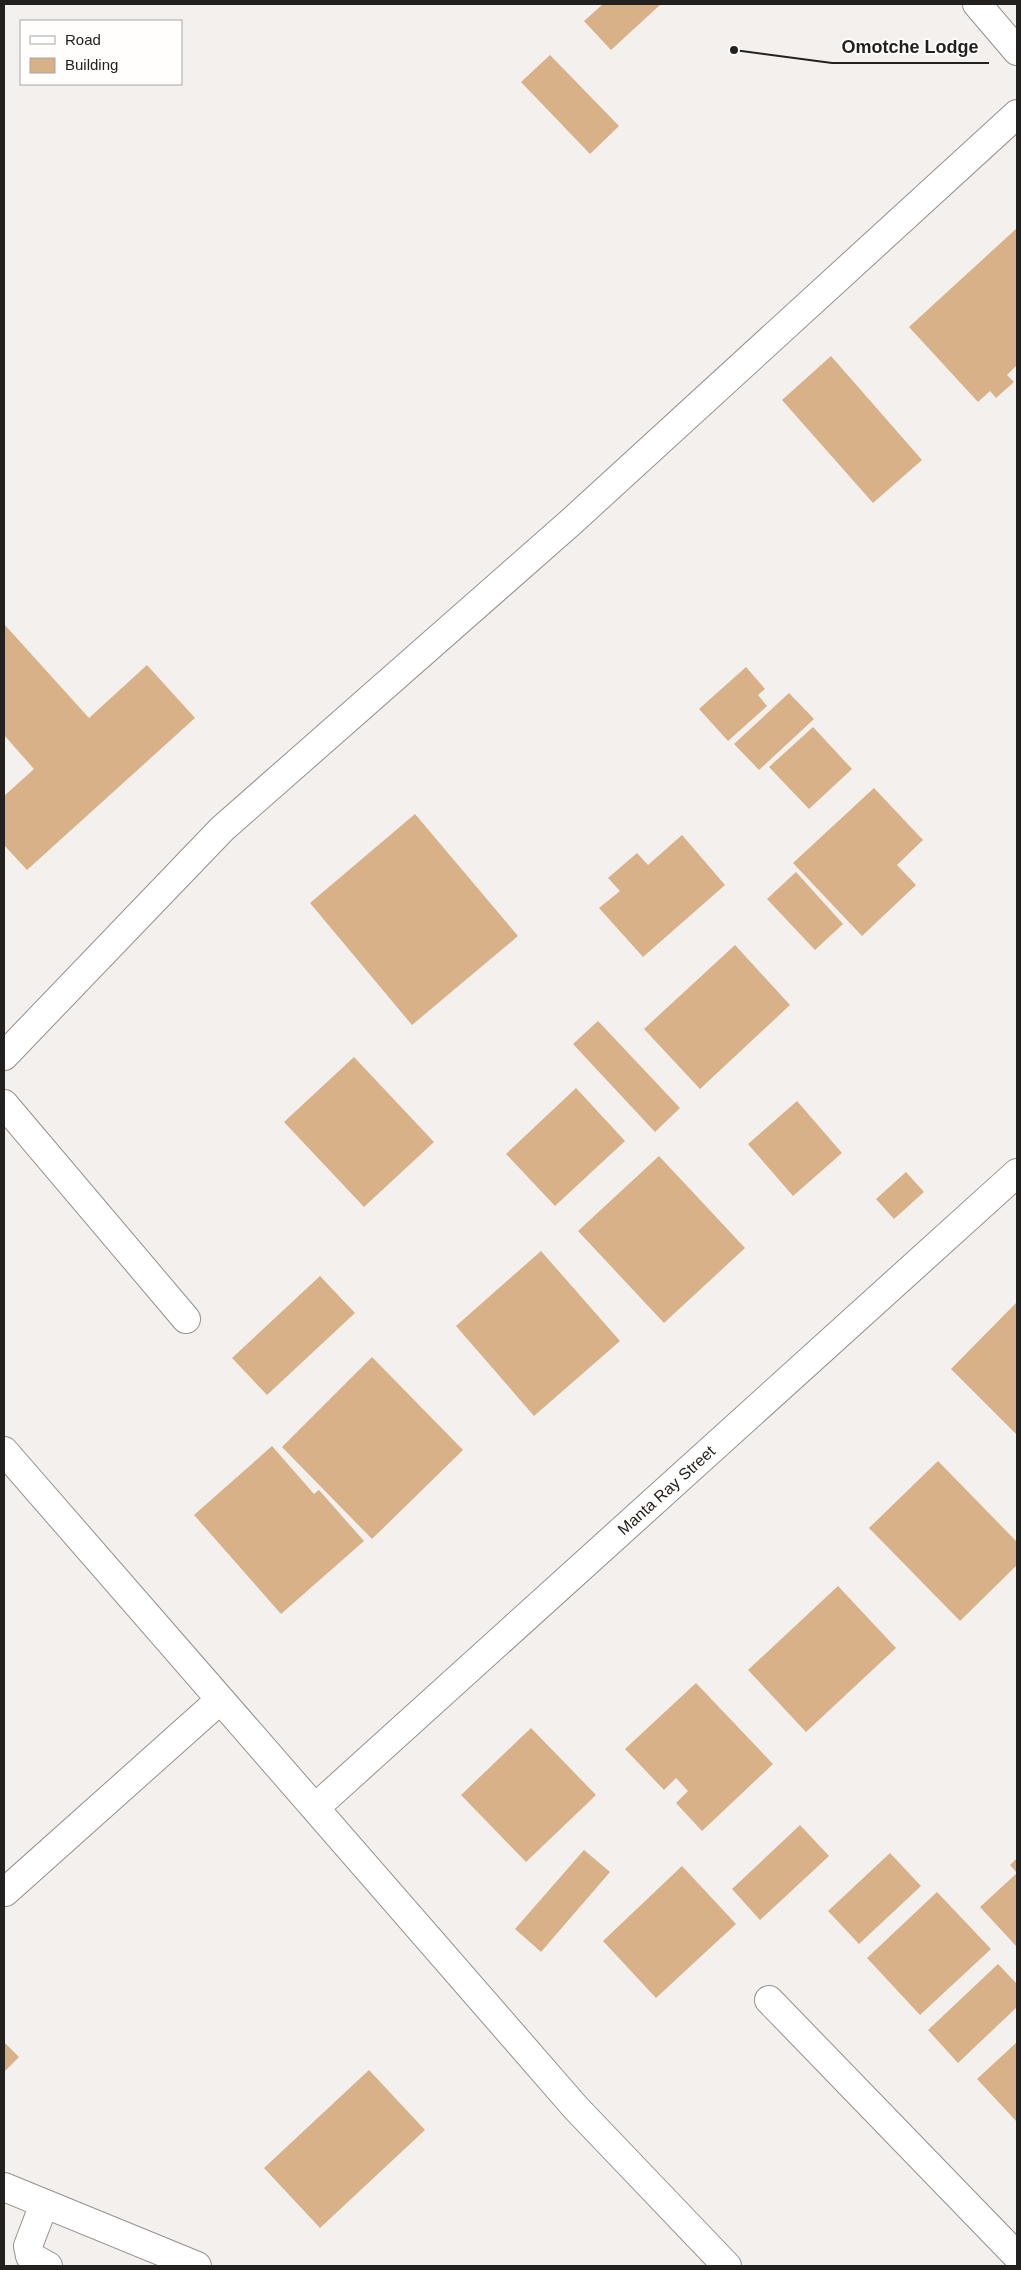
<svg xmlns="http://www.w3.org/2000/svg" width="1021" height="2270" font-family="Helvetica,sans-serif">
  <rect width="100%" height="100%" fill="#f4f0ed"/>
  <path fill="#d8b188" d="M603 4H661L611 50 584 21Z
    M550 55 619 126 590 154 521 82Z
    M1017 228V365L1007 375 1014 382 996 398 990 391 978 402 909 327Z
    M831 356 922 460 873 503 782 400Z
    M4 624 89 718 147 665 195 718 27 870 4 845V796L34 769 4 735Z
    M746 667 765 689 758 695 767 706 728 741 699 709Z
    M789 693 814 719 759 770 734 744Z
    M813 727 852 769 809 809 769 767Z
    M874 788 923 840 897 865 916 885 862 936 793 863Z
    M415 814 518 936 412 1025 310 903Z
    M682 835 725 885 643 957 599 908 620 891 608 878 637 853 648 865Z
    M796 872 843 924 815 950 767 899Z
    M735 945 790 1005 700 1089 644 1029Z
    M598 1021 680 1108 655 1132 573 1044Z
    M354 1057 434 1142 364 1207 284 1122Z
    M576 1088 625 1141 555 1206 506 1154Z
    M797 1101 842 1153 793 1196 748 1144Z
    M659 1156 745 1248 664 1323 578 1231Z
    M906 1172 924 1192 894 1219 876 1199Z
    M541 1251 620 1341 534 1416 456 1326Z
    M320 1276 355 1313 267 1395 232 1358Z
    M1017 1302V1435L951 1369Z
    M372 1357 463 1450 372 1539 282 1447Z
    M272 1446 314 1494 319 1490 364 1541 281 1614 194 1515Z
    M938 1461 1017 1542V1565L960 1621 869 1528Z
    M838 1586 896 1648 806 1732 748 1670Z
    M696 1683 773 1764 702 1831 676 1803 688 1791 676 1778 664 1790 625 1749Z
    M531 1728 596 1795 526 1862 461 1795Z
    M800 1825 829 1856 760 1920 732 1889Z
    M584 1850 610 1872 541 1952 515 1929Z
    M890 1853 921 1886 859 1944 828 1911Z
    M1017 1858V1873L1010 1865Z
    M682 1866 736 1924 656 1998 603 1941Z
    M1017 1873V1947L980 1907Z
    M937 1892 991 1949 920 2015 867 1958Z
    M998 1964 1017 1984V2007L958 2063 928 2030Z
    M4 2042 19 2057 4 2072Z
    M1017 2042V2122L977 2079Z
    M369 2070 425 2130 320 2228 264 2168Z"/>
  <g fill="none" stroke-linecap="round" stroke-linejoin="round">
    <defs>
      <path id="minor" d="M977 4 1017 51
        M4 1056 222 829 571 522 1017 114
        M4 1104 186 1319
        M4 1451 576 2108 727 2266
        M315 1808 1017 1173
        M5 1892 220 1700
        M769 2000 1017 2256
        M4 2187 197 2266
        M44 2204 28 2246 30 2256 48 2266"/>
    </defs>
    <use href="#minor" stroke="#93908e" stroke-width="30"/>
    <use href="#minor" stroke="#fff" stroke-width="28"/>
  </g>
  <g text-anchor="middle" stroke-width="4" stroke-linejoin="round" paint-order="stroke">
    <g font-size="16" fill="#222120" stroke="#fffefd">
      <text transform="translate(666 1490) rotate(-42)" y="6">Manta Ray Street</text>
    </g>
  </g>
  <path fill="none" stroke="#222120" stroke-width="2" d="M734 50L832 63H989"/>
  <circle fill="#222120" stroke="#fffefd" stroke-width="2" cx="734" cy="50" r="5"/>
  <g font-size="18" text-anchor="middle" font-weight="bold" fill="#222120" stroke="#fffefd" stroke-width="4" stroke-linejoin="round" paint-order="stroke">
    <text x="910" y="53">Omotche Lodge</text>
  </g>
  <rect width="1021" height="2270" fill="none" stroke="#222120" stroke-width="10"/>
  <rect x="20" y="20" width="162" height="65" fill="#fffefd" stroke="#a7a6a5"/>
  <rect x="30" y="36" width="25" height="8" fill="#ffffff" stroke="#a7a6a5"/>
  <text x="65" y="45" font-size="15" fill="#222120">Road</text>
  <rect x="30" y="58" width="25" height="15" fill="#d8b188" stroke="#a7a6a5"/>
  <text x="65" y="70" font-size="15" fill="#222120">Building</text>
</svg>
